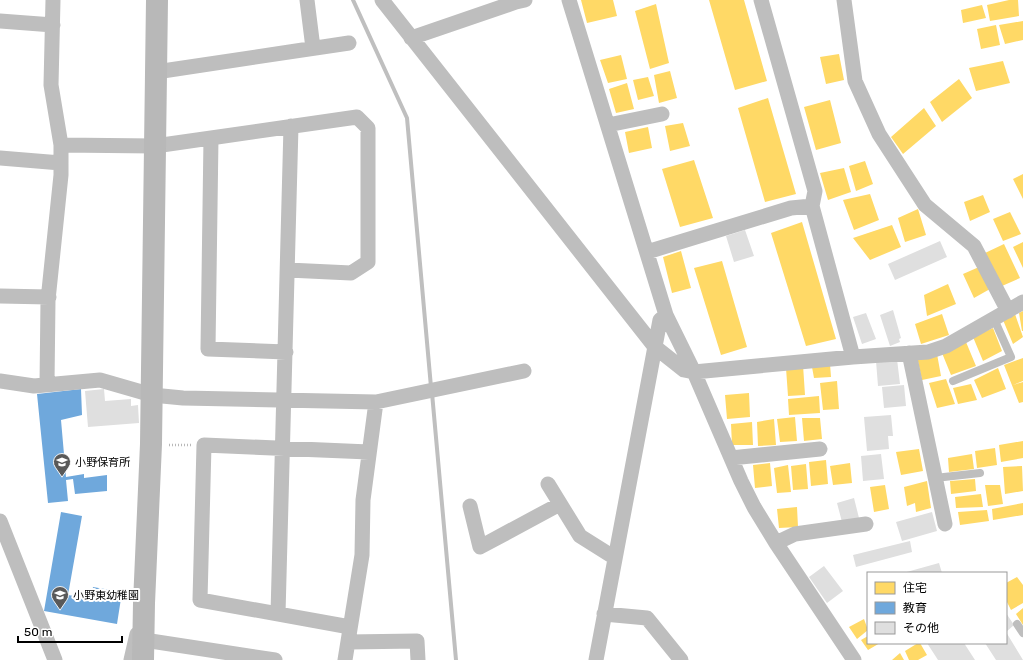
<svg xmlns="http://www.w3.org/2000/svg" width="1023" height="660" font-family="Rubik,'Noto Sans JP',sans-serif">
  <rect width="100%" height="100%" fill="#fff"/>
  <path fill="#ffd966" d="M581 0H613L617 16 587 23Z
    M709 0H744L767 81 735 90Z
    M1009 0H1018L1019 16 990 21 987 5Z
    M656 4 669 63 650 69 635 11Z
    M982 5 986 18 963 23 961 10Z
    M1023 21V40L1005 44 999 25Z
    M996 25 1000 45 981 49 977 29Z
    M839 54 844 80 826 84 820 57Z
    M621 55 627 79 608 83 600 60Z
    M1003 61 1010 83 976 91 969 68Z
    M670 71 677 98 659 103 654 75Z
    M648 77 654 96 638 100 633 80Z
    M959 79 972 98 942 122 930 102Z
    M627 83 634 109 616 113 609 89Z
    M768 98 796 194 765 202 738 108Z
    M830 100 841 143 816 150 804 107Z
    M924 108 936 126 903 154 891 137Z
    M683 123 690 146 670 151 665 126Z
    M648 127 652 148 629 153 625 132Z
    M694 160 713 218 680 227 662 169Z
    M865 161 873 184 856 191 849 166Z
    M844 168 851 192 828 200 820 173Z
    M1023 174V199L1013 179Z
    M870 194 879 220 854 230 843 200Z
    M983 195 990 212 970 221 964 202Z
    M918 209 926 235 905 242 898 218Z
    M1010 212 1021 234 1003 241 993 219Z
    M802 222 836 339 806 346 771 233Z
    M892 225 901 247 870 260 853 238Z
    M1023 242V268L1013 247Z
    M1004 244 1020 278 1002 286 985 253Z
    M681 251 691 288 672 293 663 257Z
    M722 261 747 347 721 355 694 268Z
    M979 267 990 289 974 298 963 274Z
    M948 284 956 304 927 316 924 295Z
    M1023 311V331H1022L1019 313Z
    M942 314 949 335 921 344 915 324Z
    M1015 314 1023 337 1013 344 1003 320Z
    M993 328 1002 351 983 361 973 337Z
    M966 342 976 366 951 375 942 353Z
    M937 354 941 376 922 380 917 357Z
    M1023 358V381L1013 385 1023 382V402L1019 403 1004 365Z
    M830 364 831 377 814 378 812 367Z
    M803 365 805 395 788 396 786 368Z
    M998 368 1006 389 982 398 974 380Z
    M946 379 955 404 937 408 929 383Z
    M837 381 839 409 823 410 820 383Z
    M971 384 977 400 958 404 953 388Z
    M749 393 750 417 727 419 725 395Z
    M819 396 820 413 789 415 788 399Z
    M795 417 797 441 780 442 777 419Z
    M802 418H820L822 439 804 441Z
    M774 419 776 445 758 446 757 422Z
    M752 422 753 445H732L731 424Z
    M1023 441V458L1001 462 999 445Z
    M995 448 997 465 977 468 975 451Z
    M919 449 923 471 901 475 896 452Z
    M972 454 974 469 949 472 948 458Z
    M826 460 828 484 811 486 809 462Z
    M770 463 772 486 755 488 753 465Z
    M850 463 852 483 833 485 830 466Z
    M806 464 808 489 793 490 791 466Z
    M788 465 791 492 777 493 774 468Z
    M1022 466 1023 491 1005 494 1003 467Z
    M975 479 976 491 951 494 950 481Z
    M927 481 931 508 916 512 915 503 907 506 904 487Z
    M885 485 889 509 874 512 870 487Z
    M985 485H1000L1003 504 988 506Z
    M981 494 983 507 956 508 955 497Z
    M1023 503V515L993 520 992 509Z
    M797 507 798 527 779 528 777 509Z
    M987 510 989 521 960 525 958 512Z
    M1017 577 1023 585V603L1011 610 1006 600V583Z
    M1023 608V625L1016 614Z
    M864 619 868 630 857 639 849 627Z
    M868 636V643H880L868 650 861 640Z
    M918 643H920L927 655 918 660H909L905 651Z
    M900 653 904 660H892Z"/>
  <path fill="#6fa8dc" d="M81 389 82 415 61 420 66 477 84 474V478L107 475V491L75 494 73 479 66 480 68 501 48 503 37 394Z
    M61 512 82 516 68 595 91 599 93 587 122 592 117 624 44 611Z"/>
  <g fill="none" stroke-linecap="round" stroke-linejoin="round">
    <path stroke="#bfbfbf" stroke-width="4" d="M353 0 407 118 431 387
      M432 393 456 660"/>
  </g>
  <path fill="#dfdfdf" d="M745 230 754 256 734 262 726 236Z
    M940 241 947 257 895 280 888 264Z
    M893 310 901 338 899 339 900 342 890 346 880 315Z
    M866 313 876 339 862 344 853 317Z
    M897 359 900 384 878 386 876 361Z
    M904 385 906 406 884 408 882 387Z
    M104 389 105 401 131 399V406L138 405 139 423 88 427 85 391Z
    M891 415 893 436H888L889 449 867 451 864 417Z
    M881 454 884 479 863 481 861 456Z
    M854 498 859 518 842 522 837 503Z
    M932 512 937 531 902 541 896 522Z
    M910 541 912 552 856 567 853 555Z
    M939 563 942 573H903Z
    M824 566 843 591 827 603 809 577Z
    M1006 613 1014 625 1006 632 1023 660H996L985 643H1006Z
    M927 643H964L975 660H938Z"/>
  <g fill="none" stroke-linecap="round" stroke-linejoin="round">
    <path stroke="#b9b9b9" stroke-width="2.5" stroke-dasharray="1 2" stroke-linecap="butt" d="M169 445H192"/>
    <path stroke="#bebebe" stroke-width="8" d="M953 381 1011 357 994 319
      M935 478 980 473
      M1017 624 1023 633"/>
    <path stroke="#bebebe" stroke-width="15" d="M307 0 313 48
      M382 0 655 347 684 370 694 372 853 357 928 352 946 346 1023 302
      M569 0 666 315 694 372 741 481 754 507 776 543 854 660
      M761 0 815 191 812 206 853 357
      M844 0 855 81 879 134 925 205 974 246 1008 311
      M0 21 53 25
      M411 38 516 2 525 0
      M156 72 349 43
      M608 125 662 114
      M211 138 208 349 286 352
      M61 145 155 146 357 117 368 128V262L351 273 288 270
      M0 158 61 163
      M647 252 791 208 812 206
      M0 296 49 297
      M909 353 945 524
      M0 381 34 386 100 380 152 395 183 398 376 402 524 371
      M47 384 48 300 61 175V145L51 85 53 0
      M731 458 820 449
      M548 484 580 536 615 558
      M470 506 480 547 560 504
      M0 521 55 660
      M776 543 795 534 866 524
      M278 614 291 126
      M604 614 647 618 681 660
      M350 627 200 600 204 445 369 452
      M144 640 275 660
      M348 642 417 641 418 660
      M131 660 137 634
      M345 660 362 555 363 500 376 402
      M596 660 660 320 666 315"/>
    <path stroke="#b8b8b8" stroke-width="22" d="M143 660 144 603 151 444 157 0"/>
  </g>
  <defs>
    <symbol id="school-pin" viewBox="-11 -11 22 30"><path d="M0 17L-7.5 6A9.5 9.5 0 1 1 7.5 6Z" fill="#595959" stroke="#fff"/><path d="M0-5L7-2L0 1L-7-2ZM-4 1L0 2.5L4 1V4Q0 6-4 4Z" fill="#fff"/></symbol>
  </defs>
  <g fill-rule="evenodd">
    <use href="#school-pin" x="52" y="452" width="20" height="27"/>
    <use href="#school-pin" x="50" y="585" width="20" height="27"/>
  </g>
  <g text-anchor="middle" stroke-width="4" stroke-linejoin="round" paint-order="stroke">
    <g font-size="11" fill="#000" stroke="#fff" text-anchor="start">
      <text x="75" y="466">小野保育所</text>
      <text x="73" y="599">小野東幼稚園</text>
    </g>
  </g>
  <rect x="867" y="572" width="140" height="72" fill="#ffffff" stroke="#999999"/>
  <rect x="875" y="582" width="20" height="12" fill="#ffd966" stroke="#999999"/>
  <text x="903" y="592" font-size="12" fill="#000000">住宅</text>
  <rect x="875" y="602" width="20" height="12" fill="#6fa8dc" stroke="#999999"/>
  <text x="903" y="612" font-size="12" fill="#000000">教育</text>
  <rect x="875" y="622" width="20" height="12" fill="#dfdfdf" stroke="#999999"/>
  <text x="903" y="632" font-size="12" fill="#000000">その他</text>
  <path d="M18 636v6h104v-6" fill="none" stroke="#000000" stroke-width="2"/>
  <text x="24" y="636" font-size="12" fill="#000000" stroke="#ffffff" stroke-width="3" paint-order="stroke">50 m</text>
</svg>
